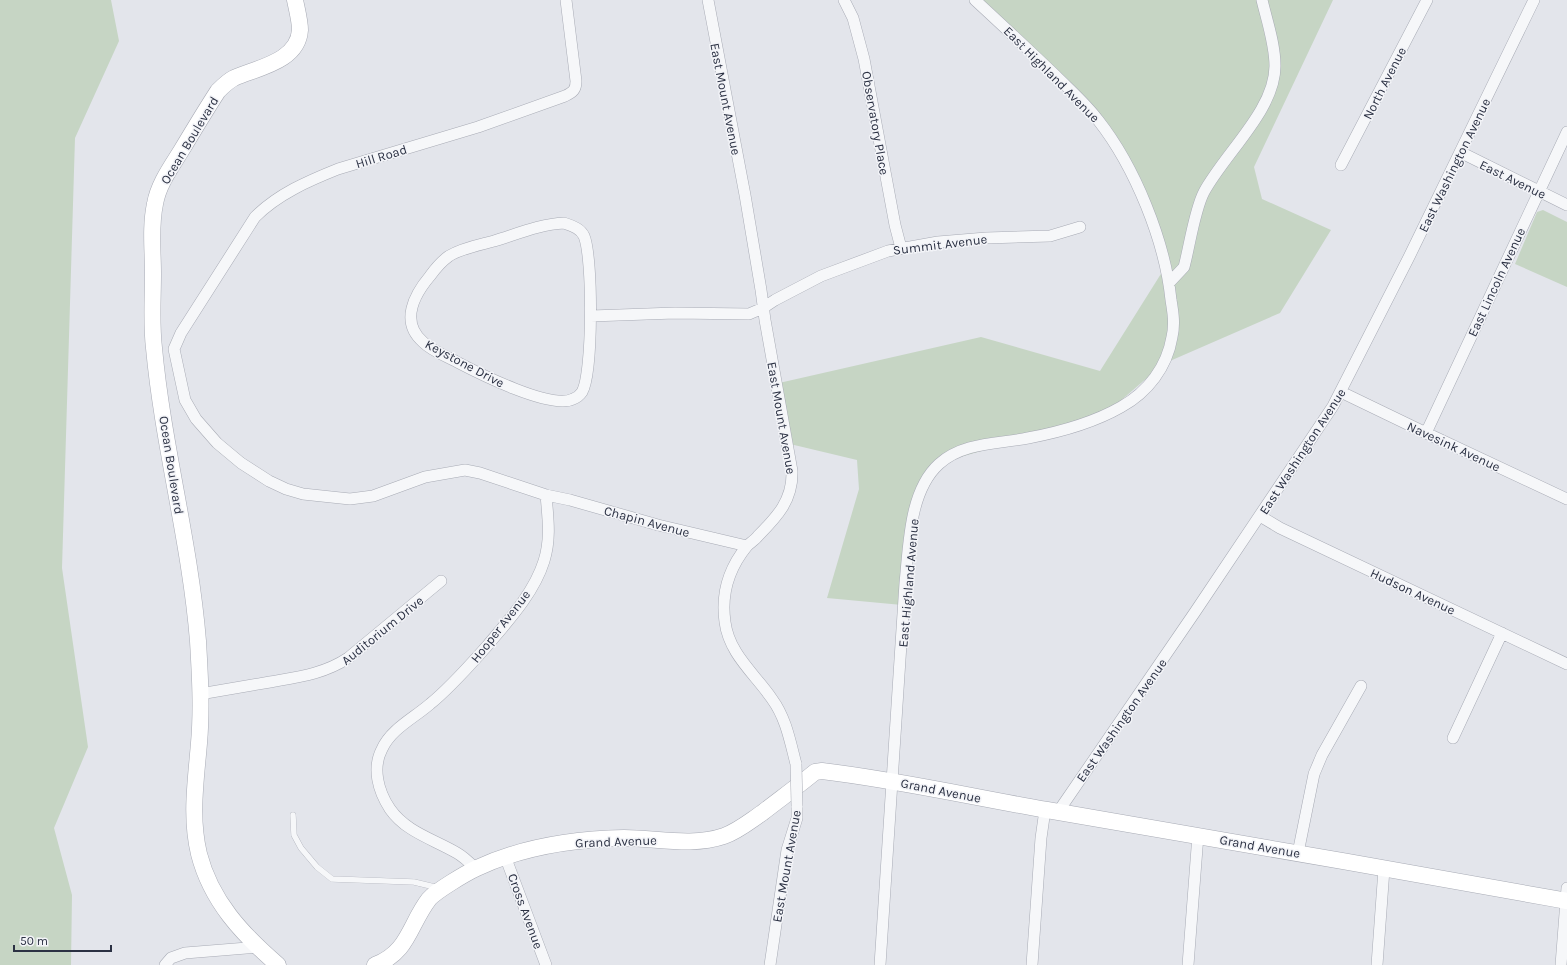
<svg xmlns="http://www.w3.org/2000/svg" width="1567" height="965" font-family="Karla,sans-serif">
  <rect width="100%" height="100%" fill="#e3e5eb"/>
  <path fill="#c6d5c4" d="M0 0H111L119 41 75 138 62 568 88 747 54 828 72 895 71 965H0Z
    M969 0H1333L1254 167 1262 199 1331 230 1280 313 1163 364 1103 416 943 462 911 510 902 605 827 598 859 489 857 460 790 444 779 383 981 337 1100 371 1169 261 1101 124Z
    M1543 210 1567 222V287L1515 264 1537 212Z"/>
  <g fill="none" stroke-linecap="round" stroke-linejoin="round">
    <defs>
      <path id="lane" d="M293 815 294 835 301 848 317 867 332 879 414 882 439 888"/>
      <path id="street" d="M708 0 745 195 761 290 765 320 792 471C793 500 777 517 758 536 755 540 750 543 747 546 729 568 721 594 725 622 729 654 755 674 772 699 786 718 790 741 796 764
        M844 0 853 18 864 59 895 225 901 248
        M1460 152 1567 205
        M1341 165 1427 0
        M564 223C572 226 580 228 584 236 593 257 593 373 582 392 580 395 576 398 573 399 551 410 478 373 457 362 446 356 432 351 423 342 400 322 414 295 430 276 435 269 442 261 449 256 462 248 479 245 494 241 517 234 541 224 564 223Z
        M1169 283 1184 267 1185 263C1190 243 1195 209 1204 192 1225 153 1275 110 1275 66 1275 44 1267 21 1262 0
        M591 316 675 313 749 314 763 308 775 300 821 276 888 251 938 242 986 238 1050 236 1080 227
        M1341 392 1426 433 1567 499
        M1426 433 1567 132
        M546 495 570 500 658 525 747 546
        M1260 516 1280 528 1567 664
        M200 694C224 690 247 686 270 682 298 677 324 674 348 658L441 581
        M1453 738 1502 633
        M1058 812 1195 612 1333 406 1409 257 1534 0
        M1298 853 1314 774 1322 755 1361 686
        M505 856 546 965
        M475 868C470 863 464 857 457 853 433 839 406 832 390 809 378 791 372 768 382 749 391 729 414 718 430 704 451 687 469 666 487 646 508 621 534 593 544 561 551 539 548 518 546 495L480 473 465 470 425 477 373 496 350 499 303 494 286 489 269 481 241 463 217 443 196 419 185 400 174 349 181 333 255 217C278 194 308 181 338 169L478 127 565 96C573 92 576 90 576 81L566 0
        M165 965 171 958 185 953 258 947
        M770 965 787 850 797 818V806
        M880 965 905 583C909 546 909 491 939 464 963 442 999 444 1028 438 1060 432 1093 423 1121 407 1148 392 1167 367 1172 337 1175 324 1173 312 1171 300 1165 241 1135 167 1098 120 1086 104 1070 90 1056 76 1029 50 1002 25 975 0
        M1032 965 1041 838 1045 810
        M1188 965 1198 835
        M1377 965 1384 869
        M1561 965 1567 888"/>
      <path id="secondary" d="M278 965C242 934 211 901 199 854 190 817 196 780 199 743 202 709 200 675 198 641 190 542 163 446 154 348 151 323 153 298 153 274 153 251 150 227 155 204 158 185 171 167 181 151 193 131 205 111 218 91 223 86 228 81 234 78 256 68 298 62 300 30 300 21 297 10 295 0
        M375 965C409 952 409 925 429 899 436 891 466 873 477 868 522 847 575 839 624 838 657 838 692 847 724 836 738 831 750 821 762 813 780 799 798 786 815 772L822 771C898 780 972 797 1047 810 1220 839 1394 870 1567 901"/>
    </defs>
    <use href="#lane" stroke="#a8abb5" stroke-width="6"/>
    <use href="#street" stroke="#a8abb5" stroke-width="12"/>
    <use href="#secondary" stroke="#a8abb5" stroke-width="17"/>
    <use href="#lane" stroke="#f6f7f9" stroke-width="5.5"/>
    <use href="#street" stroke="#f6f7f9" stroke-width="11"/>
    <use href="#secondary" stroke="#fff" stroke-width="16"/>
    <defs>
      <path id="street-bridge" d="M796 764 797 806"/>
    </defs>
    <use href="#street-bridge" stroke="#a8abb5" stroke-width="12" stroke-linecap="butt"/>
    <use href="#street-bridge" stroke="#f6f7f9" stroke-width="11"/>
  </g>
  <g text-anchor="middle" stroke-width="3" stroke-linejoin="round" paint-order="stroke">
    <g font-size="13" fill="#2b3143" stroke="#f3f4f8">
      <text transform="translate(1052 74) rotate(45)" y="5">East Highland Avenue</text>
      <text transform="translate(1384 83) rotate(-63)" y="5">North Avenue</text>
      <text transform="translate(726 99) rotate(79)" y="5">East Mount Avenue</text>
      <text transform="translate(876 123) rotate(80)" y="5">Observatory Place</text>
      <text transform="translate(189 140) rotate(-59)" y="5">Ocean Boulevard</text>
      <text transform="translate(381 156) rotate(-17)" y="5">Hill Road</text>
      <text transform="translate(1454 165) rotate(-64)" y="5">East Washington Avenue</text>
      <text transform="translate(1513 179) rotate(26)" y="5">East Avenue</text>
      <text transform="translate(940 244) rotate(-7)" y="5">Summit Avenue</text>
      <text transform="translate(1496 282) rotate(-65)" y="5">East Lincoln Avenue</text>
      <text transform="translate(465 363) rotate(28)" y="5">Keystone Drive</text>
      <text transform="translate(782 418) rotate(80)" y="5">East Mount Avenue</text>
      <text transform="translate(1454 446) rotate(25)" y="5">Navesink Avenue</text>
      <text transform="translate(1302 451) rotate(-57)" y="5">East Washington Avenue</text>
      <text transform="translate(172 465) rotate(81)" y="5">Ocean Boulevard</text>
      <text transform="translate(647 521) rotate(15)" y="5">Chapin Avenue</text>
      <text transform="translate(908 583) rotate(-85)" y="5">East Highland Avenue</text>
      <text transform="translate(1413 591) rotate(25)" y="5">Hudson Avenue</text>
      <text transform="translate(500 626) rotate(-52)" y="5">Hooper Avenue</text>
      <text transform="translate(382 630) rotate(-39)" y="5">Auditorium Drive</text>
      <text transform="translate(1121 720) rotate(-55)" y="5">East Washington Avenue</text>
      <text transform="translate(941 790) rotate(11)" y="5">Grand Avenue</text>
      <text transform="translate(616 841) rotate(-2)" y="5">Grand Avenue</text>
      <text transform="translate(1260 846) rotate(10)" y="5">Grand Avenue</text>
      <text transform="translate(786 866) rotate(-80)" y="5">East Mount Avenue</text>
      <text transform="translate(526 911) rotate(70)" y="5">Cross Avenue</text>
    </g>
  </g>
  <path d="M14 945v6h97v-6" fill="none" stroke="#2b3143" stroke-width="2"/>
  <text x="20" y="945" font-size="12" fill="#2b3143" stroke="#f3f4f8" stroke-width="3" paint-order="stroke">50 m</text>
</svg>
